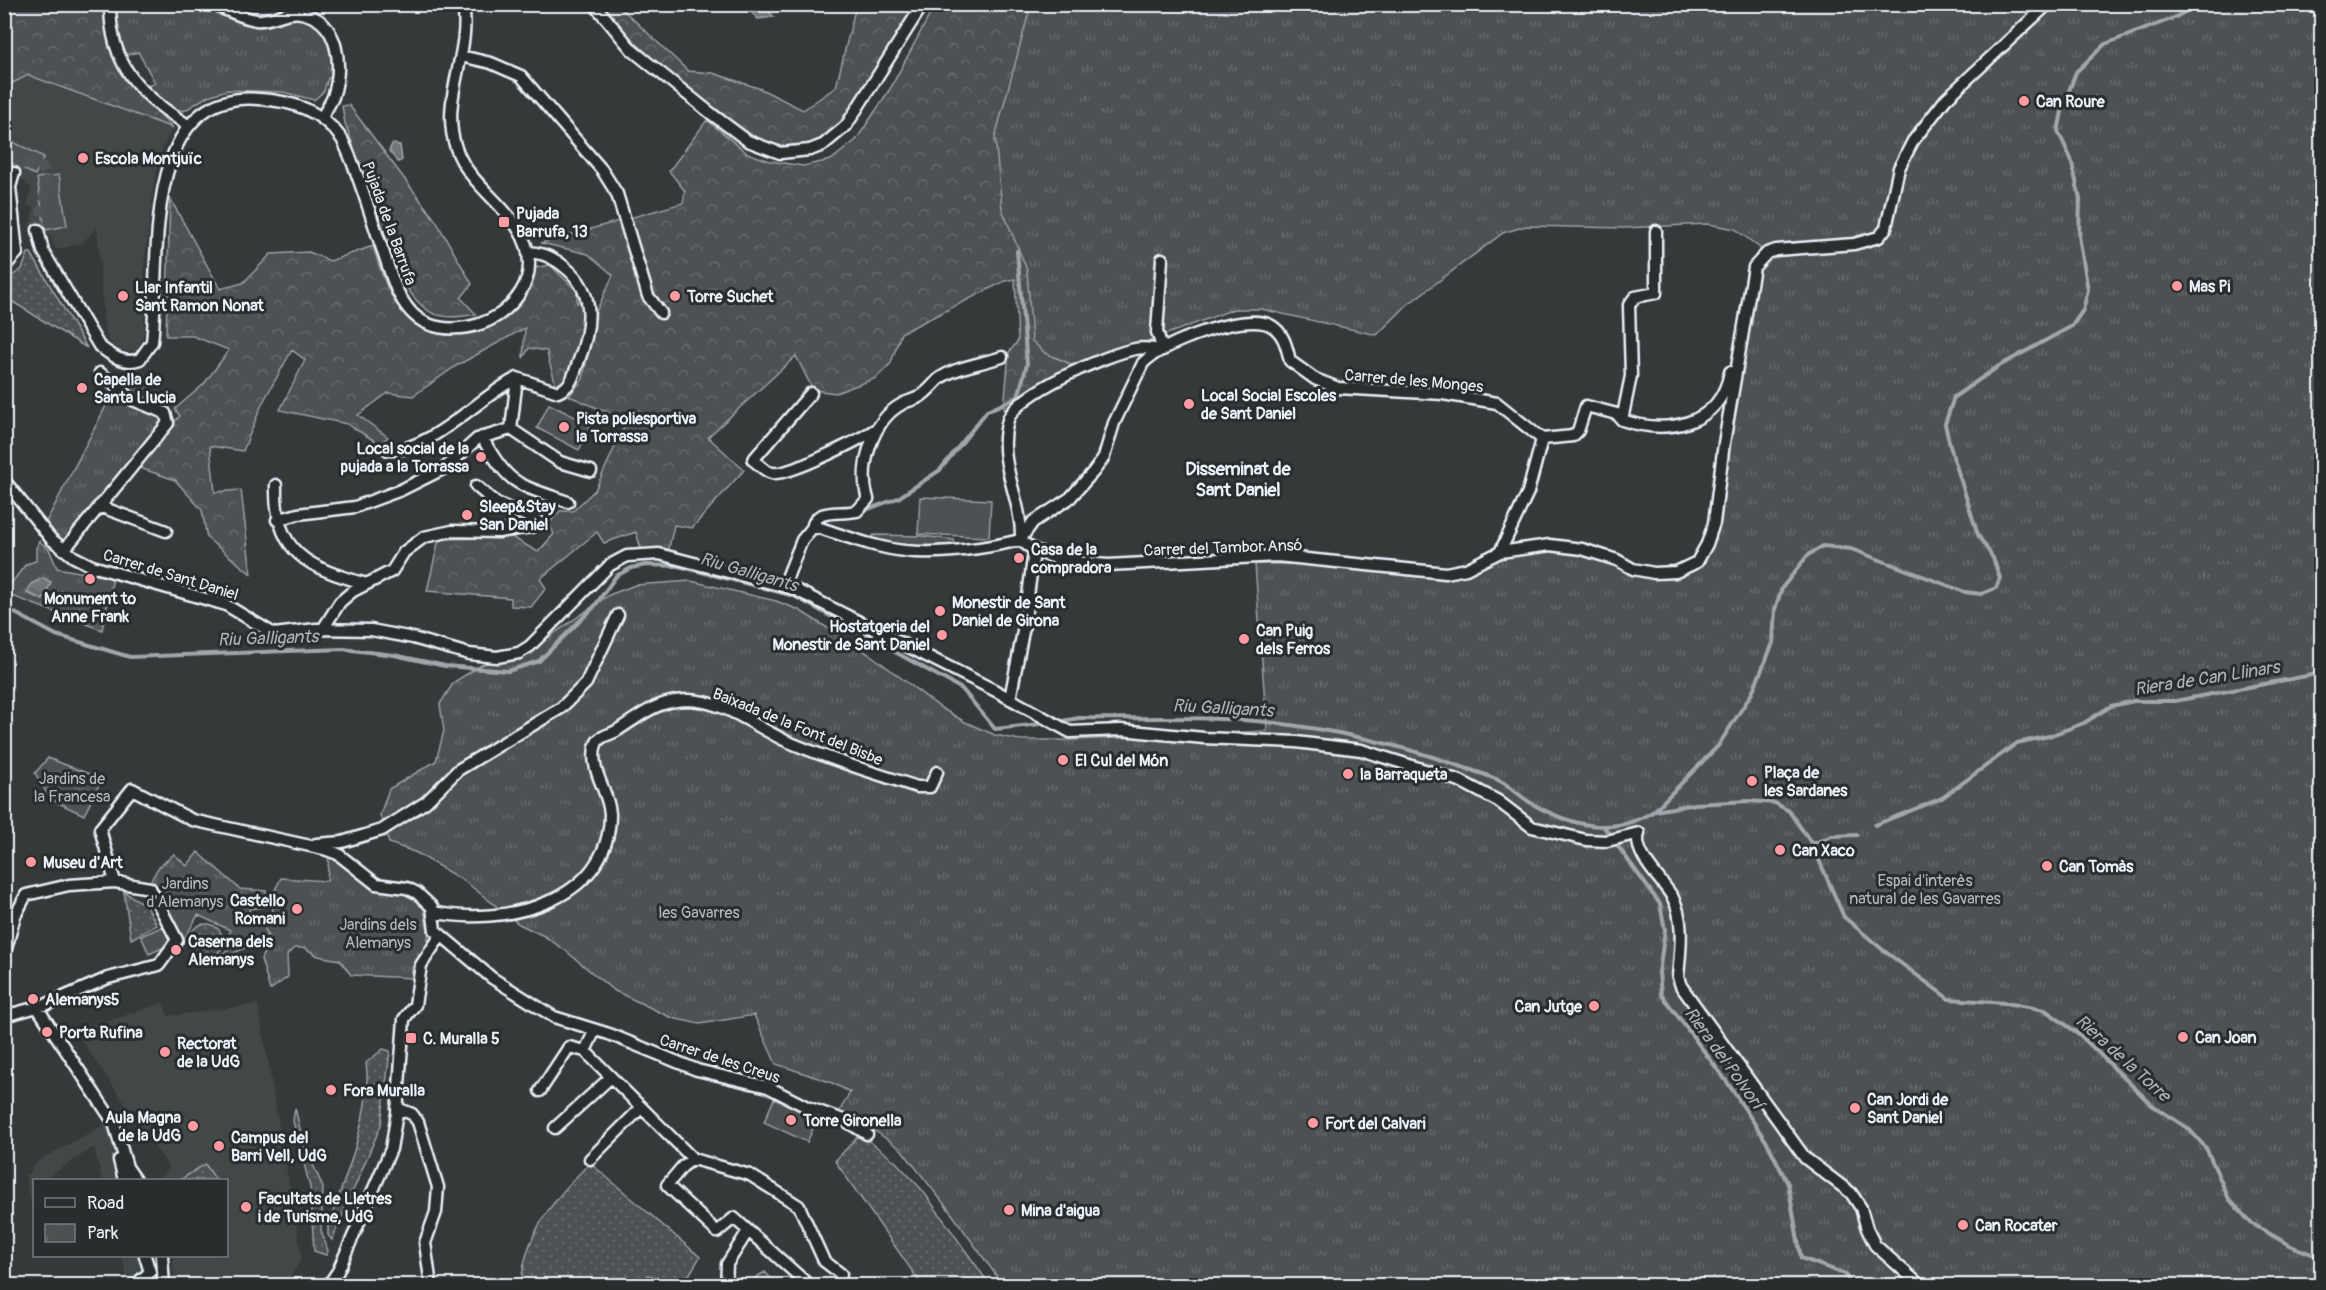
<svg xmlns="http://www.w3.org/2000/svg" width="2326" height="1290" font-family="Pangolin,sans-serif">
  <defs>
    <pattern id="grass-dots" width="8" height="8" patternUnits="userSpaceOnUse" patternTransform="scale(1.5)"><rect width="8" height="8" fill="#4d5152"/><path d="M2 2h.1M6 6h.1" fill="none" stroke="#676a6c" stroke-width="1.8" stroke-linecap="round"/></pattern>
    <pattern id="forest-crowns" width="20" height="18" patternUnits="userSpaceOnUse" patternTransform="scale(1.5)"><rect width="20" height="18" fill="#4d5152"/><path d="M2 6a3 3 0 1 1 6 0M12 15a3 3 0 1 1 6 0" fill="none" stroke="#676a6c"/></pattern>
    <pattern id="park-tufts" width="24" height="20" patternUnits="userSpaceOnUse" patternTransform="scale(1.5)"><rect width="24" height="20" fill="#4d5152"/><path d="M3 7l-1-3M5 7V3M7 7l1-3M15 17l-1-3M17 17v-4M19 17l1-3" fill="none" stroke="#676a6c"/></pattern>
    <pattern id="water-waves" width="16" height="10" patternUnits="userSpaceOnUse" patternTransform="scale(1.5)"><rect width="16" height="10" fill="#707579"/><path d="M0 5q4-4 8 0t8 0" fill="none" stroke="#5b5e62"/></pattern>
  </defs>
  <rect width="100%" height="100%" fill="#35393a"/>
  <filter id="ink" filterUnits="userSpaceOnUse"><feTurbulence type="fractalNoise" baseFrequency=".0167" numOctaves="2"/><feDisplacementMap in="SourceGraphic" scale="12" xChannelSelector="R" yChannelSelector="G"/><feConvolveMatrix kernelMatrix="1 2 1 2 8 2 1 2 1" color-interpolation-filters="sRGB"/></filter>
  <g filter="url(#ink)">
    <path fill="#424647" d="M27 75 173 128 163 147 154 183 144 267V332L139 348 135 352 117 350 107 339 104 325 97 228 82 243 56 250 49 233 29 228 34 207 27 205 31 188 5 164 4 152 12 137 7 131 5 87Z
      M163 1003 168 1016 258 1004 302 1258 285 1285H174L173 1256H226V1180H156L170 1169 77 1034 85 1031 87 1024 102 1023Z
      M107 1123 122 1180H102L94 1147 48 1177V1180H34V1217L25 1174 32 1172 31 1167 40 1160Z
      M121 1256H141L146 1272 144 1275 128 1280Z"/>
    <path fill="url(#grass-dots)" stroke="#9aa1a5" stroke-width="1.5" d="M28 253H31L87 348 5 297V281L22 269Z
      M124 892 146 905 157 925 131 939Z
      M189 941a17 17 0 1 1 34 0a17 17 0 1 1-34 0Z
      M383 1049 390 1051 381 1125 332 1240 328 1235V1226C344 1181 373 1111 366 1063Z
      M295 1108 304 1145 323 1187 321 1230 328 1251 326 1255 314 1251 310 1187 293 1121Z
      M860 1134 896 1162 923 1191 990 1285H922L835 1161Z
      M590 1163 700 1257 683 1285H657V1278L647 1275 643 1285 521 1286C524 1234 555 1197 590 1163Z
      M205 1164 216 1180H180Z"/>
    <path fill="url(#forest-crowns)" stroke="#9aa1a5" stroke-width="1.5" d="M5 5H107L110 43 123 74 173 128 28 75 5 87Z
      M602 5H618L688 71 713 73 761 89 803 110 836 87 856 5H916C895 38 859 110 830 133 810 149 779 149 756 139 741 132 726 117 712 106 671 74 634 47 602 5Z
      M935 5H1057L1045 353 1078 367 1004 410 1009 352 1018 341 1015 279 1005 281 901 333 891 363 876 378 836 393 813 390 796 356 708 437 744 470 692 528 674 525 668 552 641 549 636 532 604 543 597 532 540 579 546 588 531 607 511 606V598L427 591 439 539 493 538 508 535 538 552 554 534 549 523 560 511H573L595 490 627 421 569 396 583 379 596 312 613 275 588 254 541 243 683 203 685 191 669 171 707 120 747 153 770 161 803 166 831 160 856 140 890 89Z
      M349 105 436 221 472 284 461 298 476 314C437 322 425 315 403 282L345 123 342 106Z
      M170 198 220 289 243 283 271 254 309 252 330 261 373 246C380 269 388 298 406 316 448 358 529 324 535 268L550 265 577 291V303L583 297C587 326 576 354 568 382L555 385C554 372 548 364 547 351L529 348 523 358 525 328 456 366 413 396 388 393 358 415 388 437 380 444 347 424 280 410 305 360 292 350 262 404 243 451 210 446 215 492 241 490 251 574 207 538 202 510 175 480 134 466 180 416 175 409 204 384 229 350 193 336H166Z"/>
    <path fill="url(#park-tufts)" stroke="#9aa1a5" stroke-width="1.5" d="M113 5H204L239 19 303 18 322 28 333 46 331 78H328L324 91 314 100 283 92 227 90 208 96 184 111 164 105 146 87 155 83 138 52 127 55 119 40Z
      M1031 5H2321V1285H1003L952 1214 901 1149 868 1126 838 1114 850 1092 830 1082 776 1064 754 1015 700 1024 672 1018 613 990 566 951 544 936 519 924 467 883 417 853 389 843 380 815 389 789 436 761 444 731 440 704 454 682 483 664 516 657 539 644 609 595 635 585 691 581 776 601 799 610 872 656 941 708 965 722 995 735 1020 740H1075L1267 731 1255 564H1311L1456 578 1491 562 1526 551 1582 549 1635 574 1701 564 1715 539 1760 248 1735 229 1708 224 1624 228 1526 226 1503 233 1407 305 1377 335 1261 309H1234L1078 367 1045 353 1032 341 1027 270 1002 209 995 137Z
      M144 374 153 394 171 415 145 448 116 478 63 546 45 524 122 375Z
      M874 535 922 536 954 540 955 545 905 546 871 538Z
      M39 541 49 549 57 568 113 578 102 630 4 593 26 564 36 561V548Z
      M48 758 102 779 84 815 50 799 35 773Z
      M198 852 240 889 266 891 263 907 249 909 250 923 262 922 259 915H273L272 896 281 878 327 881 329 856 371 887 397 889 423 905C429 935 435 942 412 967V978L351 975 340 960 318 956 305 948H294L287 955 288 977 270 990 261 959 270 940 265 929 267 939 257 937 245 941 247 947 219 960 214 958 229 950 230 930 198 915 182 943 150 882 158 868 174 854 187 866Z
      M765 1272 777 1285H752L756 1277Z"/>
    <path fill="#4d5152" stroke="#9aa1a5" stroke-width="1.5" d="M11 141 44 157 35 175 5 160Z
      M59 175 67 226 45 230 37 178Z
      M549 404 591 425 579 450 537 428Z
      M920 497 991 500 989 537 918 534Z
      M164 926 171 944 149 954 141 936Z
      M774 1099 818 1118 807 1142 764 1122Z"/>
    <path fill="url(#water-waves)" stroke="#a0a7ac" stroke-width="1.5" d="M744 5H763L774 17 758 19Z
      M392 144 400 145 402 160 398 162 389 151Z
      M43 578 51 582 43 600 27 593 31 584Z"/>
    <g fill="none" stroke-linecap="round" stroke-linejoin="round">
      <path stroke="#a0a7ac" stroke-width="4" d="M858 513 898 498 940 470 987 411 1018 397 1027 364 1017 251
        M4 607 56 635 130 657 343 649 394 655 445 666 508 671 539 661 594 607 616 576 631 568 646 565 678 566 794 596 962 689 995 729 1049 723
        M1057 722 1079 718C1126 719 1173 717 1220 719 1295 721 1388 740 1459 766 1473 771 1489 775 1502 782 1512 788 1521 797 1531 803 1570 826 1615 837 1654 811L1718 746 1752 693 1773 643 1775 609 1782 588 1808 555 1823 546 1851 549 1965 592 1981 594 1996 588 2000 578 1993 558 1978 535 1950 446 1945 424 1954 397 1999 366 2072 326 2083 310 2088 290 2079 236 2080 199 2071 159 2058 131 2063 107 2076 72 2105 44 2174 18 2199 4
        M1655 811 1695 804 1749 801 1775 803 1789 811 1812 844 1844 917 1883 950 1949 999 2006 1003 2045 1010 2079 1034 2152 1105 2189 1129 2206 1148 2229 1199 2251 1223 2291 1246 2322 1258
        M1875 825 1942 798 2017 743 2049 736 2084 723 2111 706 2134 701H2175L2322 673
        M1604 827 1660 904 1665 930 1659 973 1661 994 1727 1082 1768 1144 1788 1184 1801 1258 1845 1274 1852 1286
        M1812 844 1832 836 1857 835"/>
      <path stroke="#505556" stroke-width="10" stroke-dasharray="10 5" stroke-linecap="butt" d="M14 173 21 165 32 161 43 168 48 177 38 230"/>
      <defs>
        <path id="minor" d="M110 4C110 67 140 94 189 126
          M212 4C226 10 241 17 256 20 272 22 285 10 301 13 340 20 343 66 333 97 330 104 325 111 322 118
          M594 4 632 50 713 115 748 141 780 153 810 150 823 145 846 126 923 4
          M461 56 491 63 521 76 602 170 617 194 648 296 661 313
          M38 230 43 251 99 346C112 356 124 365 140 359L152 342C161 266 138 89 259 99 293 101 321 110 342 139 360 175 370 216 384 254 391 275 396 295 411 312 433 336 475 331 500 314 515 303 529 285 529 265 530 215 471 193 456 148 439 100 472 53 463 4
          M1162 259 1157 332 1163 350
          M4 267 17 253 10 187 14 173
          M100 373 113 383
          M517 378 558 392C572 386 573 376 578 363 591 329 597 293 566 268 554 258 544 253 528 252
          M811 393 753 460C759 464 765 472 772 473 790 476 863 438 879 427
          M1622 420 1631 376 1629 305 1635 297 1656 293V231
          M1622 420C1667 435 1720 426 1730 372
          M511 429 560 462 591 471
          M511 429 517 378
          M482 437C509 487 518 484 568 502
          M1542 439 1573 436 1578 431 1586 406 1617 414 1622 420
          M388 450C429 453 480 396 517 378
          M4 480 51 539 74 557 92 566 226 605 274 634 316 629 371 630 413 638 469 654 497 657 519 653 530 646 610 565 627 556 659 554 794 589 996 691 1070 732 1121 730 1204 738 1296 742 1361 750 1460 781 1498 801 1532 827 1586 840 1607 841 1639 833C1632 854 1663 880 1673 898 1685 921 1680 952 1678 977L1681 986 1805 1158 1851 1193 1861 1208 1867 1229 1875 1245 1921 1286
          M276 485C274 553 308 568 367 584
          M99 506 166 531
          M277 520 298 514 355 507 401 490 445 468 477 439 511 429
          M812 528C816 507 840 515 857 511L868 499C858 468 872 420 902 404 907 401 914 400 919 397 927 393 933 384 940 378 956 367 984 363 1002 357
          M1021 538C1022 498 996 462 1008 420 1016 393 1108 354 1135 349 1144 347 1153 349 1162 350
          M1020 540C1043 560 1078 563 1108 565L1277 556 1446 573 1466 569 1500 552 1550 545 1582 549 1617 560 1633 569 1654 573 1676 572 1697 562 1707 544 1714 523 1724 443 1754 267 1767 253 1776 250 1854 244 1879 237 1886 228 1899 168 1913 141 1946 99 2048 4
          M64 550 168 423 165 413 133 400 115 385
          M1500 552 1528 492 1542 439
          M784 585 802 540 812 528H820C848 537 876 548 905 551 939 555 988 548 1020 540L1033 522 1070 498 1094 471 1104 457 1114 423 1143 363C1162 343 1245 312 1270 325 1284 332 1287 348 1290 361L1315 379 1338 388 1443 394 1497 403 1542 439
          M323 629 340 602 353 591 392 571 404 552 424 537 452 531 498 532 531 527 538 521 496 503 476 486
          M1010 699 1024 626 1034 551
          M316 844 342 842 382 830 426 802 458 770 561 708 586 683 618 615
          M433 912C502 927 610 903 610 814 609 792 590 771 595 748 597 735 609 736 618 730 641 715 658 700 688 700 724 701 753 725 784 740 827 759 872 772 917 787H930L937 772
          M4 956 15 916 26 895 69 885 115 882
          M37 1007 114 1123 127 1167 136 1180
          M4 1016 45 1005 108 978 159 965 177 940 150 888 115 882 100 829 132 789 192 820 324 849 338 854 376 884 407 888 417 893 432 907 435 930 492 978 554 1017 609 1034 697 1070 768 1087 807 1107 846 1121 867 1134
          M585 1051 595 1030
          M540 1091 569 1047 585 1051 693 1159 750 1175 799 1206 824 1261 841 1274 839 1286
          M397 1108 412 1114 418 1122 438 1187 436 1212 425 1243 431 1286
          M555 1128 610 1078
          M590 1159 641 1108
          M693 1159 683 1166 667 1185 717 1232 734 1218 810 1286
          M119 1160 124 1180
          M162 1256 164 1286
          M134 1286 150 1272 145 1256
          M328 1286 338 1271 391 1149 397 1113 404 1019 415 1005 421 965 441 935
          M726 1286 727 1264 748 1231"/>
      </defs>
      <use href="#minor" stroke="#e8f1f8" stroke-width="15"/>
      <use href="#minor" stroke="#2a2d2e" stroke-width="10"/>
    </g>
  </g>
  <g fill="#ff9aa2" stroke="#2a2d2e" stroke-width="2">
    <circle cx="2024" cy="101" r="6"/>
    <circle cx="83" cy="158" r="6"/>
    <rect x="498" y="216" width="12" height="12" rx="3"/>
    <circle cx="2177" cy="286" r="6"/>
    <circle cx="123" cy="296" r="6"/>
    <circle cx="675" cy="296" r="6"/>
    <circle cx="82" cy="388" r="6"/>
    <circle cx="1189" cy="404" r="6"/>
    <circle cx="564" cy="427" r="6"/>
    <circle cx="481" cy="457" r="6"/>
    <circle cx="467" cy="515" r="6"/>
    <circle cx="1019" cy="558" r="6"/>
    <circle cx="90" cy="579" r="6"/>
    <circle cx="940" cy="611" r="6"/>
    <circle cx="942" cy="635" r="6"/>
    <circle cx="1244" cy="639" r="6"/>
    <circle cx="1063" cy="760" r="6"/>
    <circle cx="1348" cy="774" r="6"/>
    <circle cx="1752" cy="781" r="6"/>
    <circle cx="1780" cy="850" r="6"/>
    <circle cx="31" cy="862" r="6"/>
    <circle cx="2047" cy="866" r="6"/>
    <circle cx="297" cy="909" r="6"/>
    <circle cx="176" cy="950" r="6"/>
    <circle cx="33" cy="999" r="6"/>
    <circle cx="1594" cy="1006" r="6"/>
    <circle cx="47" cy="1032" r="6"/>
    <circle cx="2183" cy="1037" r="6"/>
    <rect x="405" y="1032" width="12" height="12" rx="3"/>
    <circle cx="165" cy="1052" r="6"/>
    <circle cx="331" cy="1090" r="6"/>
    <circle cx="1855" cy="1108" r="6"/>
    <circle cx="791" cy="1120" r="6"/>
    <circle cx="1313" cy="1123" r="6"/>
    <circle cx="193" cy="1126" r="6"/>
    <circle cx="219" cy="1146" r="6"/>
    <circle cx="246" cy="1207" r="6"/>
    <circle cx="1009" cy="1210" r="6"/>
    <circle cx="1963" cy="1225" r="6"/>
  </g>
  <g text-anchor="middle" stroke-width="6" stroke-linejoin="round" paint-order="stroke">
    <g font-size="16" font-weight="bold" fill="#e8f1f8" stroke="#2a2d2e" text-anchor="start">
      <text x="2036" y="107">Can Roure</text>
      <text x="95" y="164">Escola Montjuïc</text>
      <text x="516" y="219">Pujada<tspan x="516" dy="18">Barrufa, 13</tspan></text>
      <text x="2189" y="292">Mas Pi</text>
      <text x="135" y="293">Llar Infantil<tspan x="135" dy="18">Sant Ramon Nonat</tspan></text>
      <text x="687" y="302">Torre Suchet</text>
      <text x="94" y="385">Capella de<tspan x="94" dy="18">Santa Llucia</tspan></text>
      <text x="1201" y="401">Local Social Escoles<tspan x="1201" dy="18">de Sant Daniel</tspan></text>
      <text x="576" y="424">Pista poliesportiva<tspan x="576" dy="18">la Torrassa</tspan></text>
      <text x="469" y="454" text-anchor="end">Local social de la<tspan x="469" dy="18">pujada a la Torrassa</tspan></text>
      <text x="479" y="512">Sleep&amp;Stay<tspan x="479" dy="18">San Daniel</tspan></text>
      <text x="1031" y="555">Casa de la<tspan x="1031" dy="18">compradora</tspan></text>
      <text x="90" y="604" text-anchor="middle">Monument to<tspan x="90" dy="18">Anne Frank</tspan></text>
      <text x="952" y="608">Monestir de Sant<tspan x="952" dy="18">Daniel de Girona</tspan></text>
      <text x="930" y="632" text-anchor="end">Hostatgeria del<tspan x="930" dy="18">Monestir de Sant Daniel</tspan></text>
      <text x="1256" y="636">Can Puig<tspan x="1256" dy="18">dels Ferros</tspan></text>
      <text x="1075" y="766">El Cul del Món</text>
      <text x="1764" y="778">Plaça de<tspan x="1764" dy="18">les Sardanes</tspan></text>
      <text x="1360" y="780">la Barraqueta</text>
      <text x="1792" y="856">Can Xaco</text>
      <text x="43" y="868">Museu d'Art</text>
      <text x="2059" y="872">Can Tomàs</text>
      <text x="285" y="906" text-anchor="end">Castello<tspan x="285" dy="18">Romani</tspan></text>
      <text x="188" y="947">Caserna dels<tspan x="188" dy="18">Alemanys</tspan></text>
      <text x="45" y="1005">Alemanys5</text>
      <text x="1582" y="1012" text-anchor="end">Can Jutge</text>
      <text x="59" y="1038">Porta Rufina</text>
      <text x="2195" y="1043">Can Joan</text>
      <text x="423" y="1044">C. Muralla 5</text>
      <text x="177" y="1049">Rectorat<tspan x="177" dy="18">de la UdG</tspan></text>
      <text x="343" y="1096">Fora Muralla</text>
      <text x="1867" y="1105">Can Jordi de<tspan x="1867" dy="18">Sant Daniel</tspan></text>
      <text x="181" y="1123" text-anchor="end">Aula Magna<tspan x="181" dy="18">de la UdG</tspan></text>
      <text x="803" y="1126">Torre Gironella</text>
      <text x="1325" y="1129">Fort del Calvari</text>
      <text x="231" y="1143">Campus del<tspan x="231" dy="18">Barri Vell, UdG</tspan></text>
      <text x="258" y="1204">Facultats de Lletres<tspan x="258" dy="18">i de Turisme, UdG</tspan></text>
      <text x="1021" y="1216">Mina d'aigua</text>
      <text x="1975" y="1231">Can Rocater</text>
    </g>
    <g font-size="16" fill="#e8f1f8" stroke="#2a2d2e">
      <text transform="translate(390 223) rotate(70)" y="6">Pujada de la Barrufa</text>
      <text transform="translate(1414 380) rotate(5)" y="6">Carrer de les Monges</text>
      <text transform="translate(1223 547) rotate(-2)" y="6">Carrer del Tambor Ansó</text>
      <text transform="translate(171 574) rotate(17)" y="6">Carrer de Sant Daniel</text>
      <text transform="translate(798 726) rotate(22)" y="6">Baixada de la Font del Bisbe</text>
      <text transform="translate(720 1058) rotate(18)" y="6">Carrer de les Creus</text>
    </g>
    <g font-size="16" fill="#b2b9be" stroke="#2a2d2e">
      <text x="72" y="784">Jardins de<tspan x="72" dy="18">la Francesa</tspan></text>
      <text x="1925" y="886">Espai d'interès<tspan x="1925" dy="18">natural de les Gavarres</tspan></text>
      <text x="185" y="889">Jardins<tspan x="185" dy="18">d'Alemanys</tspan></text>
      <text x="699" y="918">les Gavarres</text>
      <text x="378" y="930">Jardins dels<tspan x="378" dy="18">Alemanys</tspan></text>
    </g>
    <g font-size="18" font-weight="bold" fill="#e8f1f8" stroke="#2a2d2e">
      <text x="1238" y="475">Disseminat de<tspan x="1238" dy="21">Sant Daniel</tspan></text>
    </g>
    <g font-size="18" font-style="italic" fill="#acb3b8" stroke="#2a2d2e">
      <text transform="translate(749 572) rotate(16)" y="6">Riu Galligants</text>
      <text transform="translate(268 638) rotate(-2)" y="6">Riu Galligants</text>
      <text transform="translate(2207 678) rotate(-9)" y="6">Riera de Can Llinars</text>
      <text transform="translate(1223 708) rotate(3)" y="6">Riu Galligants</text>
      <text transform="translate(1724 1058) rotate(54)" y="6">Riera del Polvorí</text>
      <text transform="translate(2123 1058) rotate(42)" y="6">Riera de la Torre</text>
    </g>
  </g>
  <rect width="2326" height="1290" fill="none" stroke="#2a2d2e" stroke-width="24"/>
  <rect x="12" y="12" width="2302" height="1266" fill="none" stroke="#e8f1f8" stroke-width="2" filter="url(#ink)"/>
  <rect x="33" y="1179" width="195" height="78" fill="#2a2d2e" stroke="#767b7f" stroke-width="1.5"/>
  <rect x="45" y="1198" width="30" height="9" fill="#2a2d2e" stroke="#767b7f" stroke-width="1.5"/>
  <text x="87" y="1209" font-size="18" fill="#e8f1f8">Road</text>
  <rect x="45" y="1224" width="30" height="18" fill="url(#park-tufts)" stroke="#767b7f" stroke-width="1.5"/>
  <text x="87" y="1239" font-size="18" fill="#e8f1f8">Park</text>
</svg>
